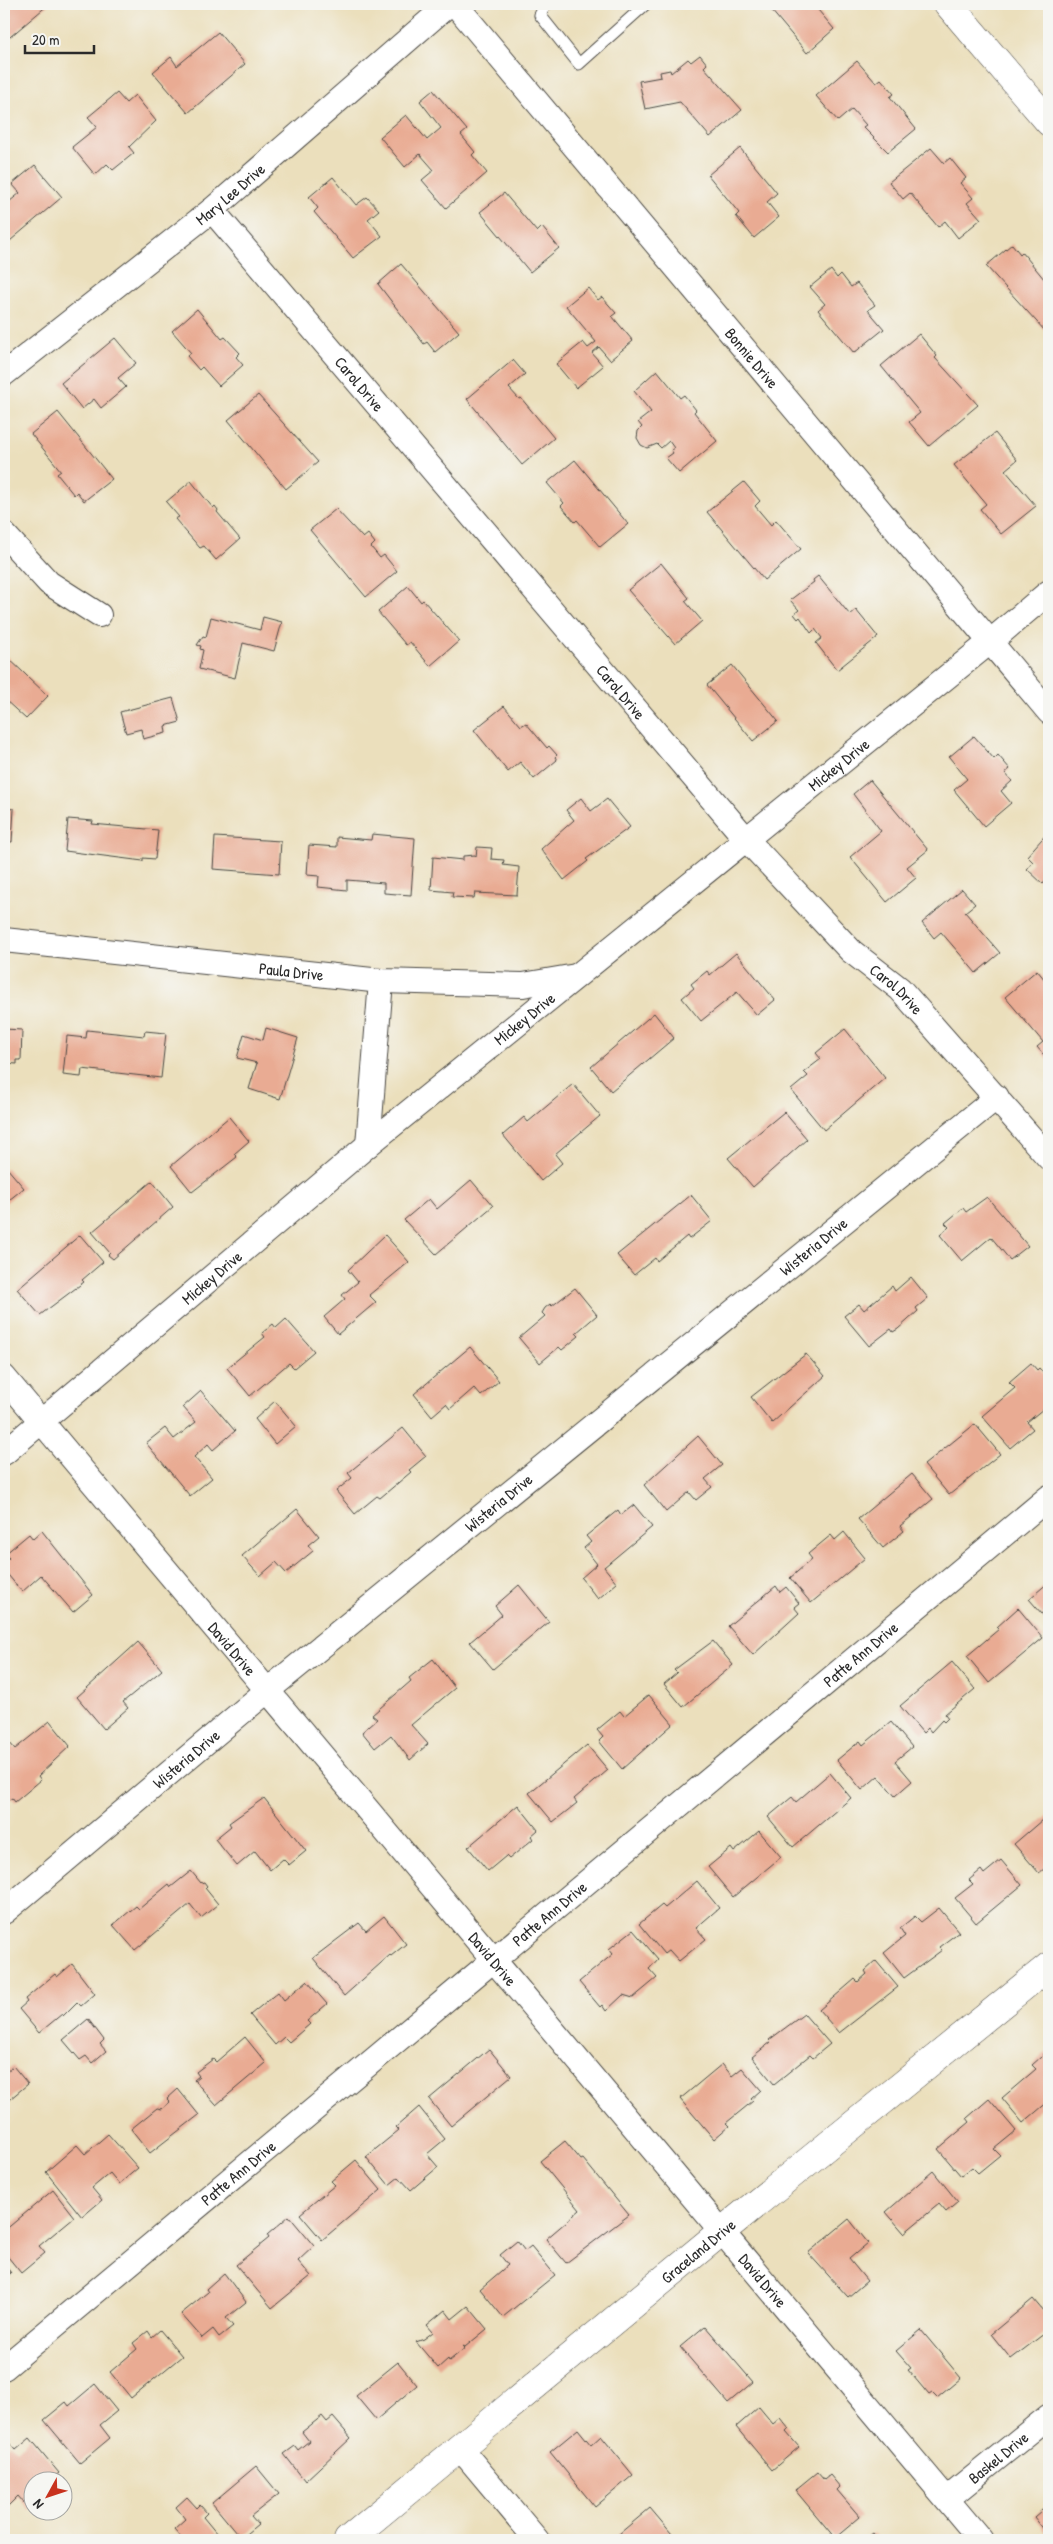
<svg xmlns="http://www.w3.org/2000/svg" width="1053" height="2544" font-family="'Patrick Hand',sans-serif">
  <rect width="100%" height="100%" fill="#f6f6f2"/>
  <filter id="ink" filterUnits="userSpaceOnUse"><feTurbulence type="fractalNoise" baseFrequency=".02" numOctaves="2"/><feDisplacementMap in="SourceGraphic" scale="10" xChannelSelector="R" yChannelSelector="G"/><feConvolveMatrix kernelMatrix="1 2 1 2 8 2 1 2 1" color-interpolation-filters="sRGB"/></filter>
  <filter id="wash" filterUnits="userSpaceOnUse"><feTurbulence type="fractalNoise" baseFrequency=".0096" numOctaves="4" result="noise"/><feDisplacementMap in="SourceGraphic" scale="20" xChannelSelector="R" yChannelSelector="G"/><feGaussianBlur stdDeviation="1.12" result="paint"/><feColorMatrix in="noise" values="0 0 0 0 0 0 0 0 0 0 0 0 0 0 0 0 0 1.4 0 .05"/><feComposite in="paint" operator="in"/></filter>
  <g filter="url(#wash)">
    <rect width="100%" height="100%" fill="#ebdfbc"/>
    <g id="blocks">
      <path fill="#e9ab93" d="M4 4H49L4 42Z
        M766 4H807L809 7 813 4 834 29 807 53Z
        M218 32 245 64 188 113 153 72 171 57 177 66Z
        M700 55 707 64 704 67 742 110 710 137 680 102 645 109 639 81 661 77 660 72 670 70 671 73 688 59 691 62Z
        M857 61 876 83 881 79 894 94 890 97 916 129 888 152 863 127 866 125 852 109 838 121 816 96Z
        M433 90 467 130 461 135 475 152 472 155 487 173 446 208 422 180 434 170 420 154 405 167 380 137 406 115 427 140 441 128 420 101Z
        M117 93 126 103 135 95 156 121 129 147 134 153 113 170 107 164 95 175 72 147 97 127 88 117Z
        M740 148 777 193 767 202 779 217 754 238 736 216 739 213 708 175Z
        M931 148 944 163 950 158 966 178 960 183 973 198 967 203 981 219 958 238 945 221 938 227 910 193 903 199 889 182Z
        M35 165 62 197 4 246V206L20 193 12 184Z
        M333 177 356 205 367 197 379 210 368 219 382 236 353 258 314 212 318 208 309 197Z
        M504 193 537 232 542 227 559 248 530 272 480 212Z
        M1012 244 1020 254 1022 252 1049 285V330L1046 332 986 266Z
        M401 264 459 332 435 352 427 342 424 344 378 284Z
        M831 270 837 278 841 274 851 287 857 283 875 305 868 310 884 329 854 353 818 310 825 304 810 287Z
        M588 288 598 300 602 297 616 313 612 316 633 341 610 360 599 347 592 353 603 366 576 388 556 364 583 342 588 348 596 342 566 306Z
        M197 309 222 339 225 337 240 353 236 357 243 365 219 386 202 367 199 370 187 356 191 353 172 331Z
        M919 334 937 356 935 358 978 405 929 446 909 422 920 413 881 366Z
        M115 338 136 363 118 378 126 387 101 408 94 399 82 409 61 383Z
        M513 360 525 374 509 388 519 399 521 398 554 438 522 465 467 399Z
        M657 370 680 398 684 395 696 410 694 412 717 441 679 473 666 458 673 453 671 450 674 448 669 441 661 448 657 444 647 448 641 445 637 438 638 431 642 427 638 422 651 412 634 391Z
        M258 395 318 462 286 489 228 420Z
        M58 412 112 479 84 501 77 492 74 495 57 474 61 471 31 434Z
        M995 433 1017 460 1005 470 1036 506 1001 534 980 509 986 504 954 465Z
        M575 460 628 524 600 547 577 520 575 522 561 506 564 503 547 483Z
        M191 481 213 508 215 506 218 510 217 512 240 539 216 560 204 546 200 548 175 519 179 517 166 502Z
        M744 482 760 501 755 506 771 525 776 520 801 549 764 580 707 512Z
        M336 509 363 538 368 534 375 543 371 547 380 558 384 555 397 571 366 597 310 530Z
        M661 563 689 598 685 601 702 621 675 644 628 590Z
        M818 576 850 615 856 610 878 637 837 670 816 643 822 638 815 629 811 633 800 617 798 619 794 614 799 610 790 600 814 582 813 580Z
        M408 586 421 602 423 600 459 641 430 666 410 642 406 645 378 612Z
        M211 617 260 630 263 617 282 622 274 651 243 643 235 678 199 669 203 650 200 649 201 646 197 645 203 636 206 637Z
        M4 654 48 696 26 719 4 699Z
        M732 665 778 721 753 741 707 685Z
        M173 698 180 722 165 726 166 733 143 739 141 729 126 733 120 712Z
        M504 706 521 726 526 723 547 748 549 746 557 755 555 757 557 760 534 779 520 762 508 772 474 730Z
        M974 736 994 759 998 755 1010 769 1005 773 1012 781 1001 791 1011 803 984 826 954 790 967 779 949 757Z
        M870 780 928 850 907 867 916 878 887 902 850 857 881 831 853 794Z
        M581 798 591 811 607 799 630 827 586 859 588 861 564 880 541 849 574 820 566 810Z
        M4 808 14 809 12 842 4 841Z
        M68 819 93 821 92 824 158 830 155 859 143 858V861L65 851Z
        M1049 831V877L1043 884 1027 869 1033 862 1027 856Z
        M372 834 415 838 411 895 384 893V883L347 880V890L318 887 319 876 307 875 309 845 337 847V837L371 840Z
        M215 837 281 841 279 874 213 869Z
        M477 847 492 848 491 859 504 860 503 865 519 867 517 895 475 893 474 898 452 897 453 892 431 890 433 857 463 860V856L475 855 476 857Z
        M962 889 975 904 965 912 1000 953 976 973 941 932 934 938 922 923Z
        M736 953 775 1000 757 1015 737 992 701 1021 682 998 694 988 691 984 707 971 710 975Z
        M1037 970 1049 985V1061L1037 1047 1043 1042 1005 997Z
        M654 1013 674 1038 611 1091 591 1067Z
        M266 1028 298 1038 280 1099 249 1089 257 1063 237 1058 244 1034 263 1040Z
        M4 1029 22 1030 21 1060H17V1064L4 1063Z
        M845 1029 885 1078 824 1130 791 1090 808 1076 804 1072 821 1059 816 1053Z
        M87 1030 144 1036 145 1031 166 1033 161 1078 82 1069 81 1077 63 1075 67 1036 86 1038Z
        M573 1084 600 1116 555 1154 562 1163 541 1181 503 1135 524 1117 528 1122Z
        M784 1112 807 1139 753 1187 728 1158Z
        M229 1117 249 1141 234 1154 237 1157 192 1192 171 1166Z
        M7 1168 24 1188 4 1204V1171Z
        M471 1180 493 1206 436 1254 404 1220 429 1199 437 1209Z
        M152 1181 173 1207 113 1259 108 1255 110 1253 92 1232Z
        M691 1195 712 1221 689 1239 687 1236 657 1261 655 1258 634 1275 617 1255Z
        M987 1197 1028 1246 1010 1260 991 1237 962 1261 940 1235 949 1227 945 1223 963 1208 966 1212Z
        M80 1235 103 1262 82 1280 84 1282 40 1315 17 1289Z
        M385 1235 409 1262 369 1295 376 1302 338 1334 324 1317 345 1299 342 1295 358 1282 348 1270Z
        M911 1277 928 1298 916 1308 918 1311 898 1329 893 1332 891 1329 869 1346 844 1316 859 1304 864 1310 892 1286 895 1291Z
        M575 1288 597 1315 576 1333 579 1336 562 1350 559 1347 540 1363 519 1338 545 1316 542 1313 545 1308 550 1304 552 1306Z
        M286 1319 314 1351 294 1368 289 1363 250 1396 227 1368 265 1337 262 1333 273 1324 276 1328Z
        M470 1347 499 1381 481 1396 474 1388 450 1409 446 1404 432 1416 414 1394Z
        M806 1354 825 1376 772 1423 751 1397Z
        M1031 1363 1037 1370 1039 1368 1049 1379V1404L1027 1422 1033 1429 1010 1448 982 1416 1015 1388 1009 1382Z
        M201 1391 235 1431 213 1450 208 1444 194 1457 212 1478 190 1496 146 1443 165 1428 174 1439 196 1422 183 1407Z
        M275 1401 296 1426 275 1444 255 1419Z
        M975 1424 1000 1454 949 1495 924 1465Z
        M403 1428 426 1456 409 1470 411 1472 380 1498 377 1496 355 1514 336 1491 352 1478 348 1473Z
        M698 1436 722 1465 705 1479 712 1487 696 1500 689 1492 666 1512 644 1485Z
        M912 1474 933 1499 900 1526 904 1531 883 1548 858 1519Z
        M634 1505 652 1527 604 1567 617 1583 598 1599 581 1578 597 1564 584 1548 591 1542 586 1536 618 1510 621 1515Z
        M297 1509 319 1536 308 1545 313 1551 286 1573 276 1562 260 1576 242 1556Z
        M42 1531 93 1595 73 1612 41 1575 22 1592 4 1570V1563L9 1558 5 1554 29 1534 33 1539Z
        M844 1532 865 1558 811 1603 790 1578 812 1559 808 1554 831 1535 835 1540Z
        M1049 1582V1622L1029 1599Z
        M519 1585 549 1622 493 1669 470 1642 502 1615 495 1606Z
        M776 1586 780 1592 786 1587 799 1603 794 1607 799 1613 753 1655 728 1626Z
        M1018 1608 1043 1638 989 1683 967 1656 999 1629 997 1627Z
        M713 1641 733 1665 683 1707 664 1684 677 1673 674 1670Z
        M138 1642 162 1670 123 1702 128 1708 104 1729 77 1697Z
        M433 1659 455 1688 411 1725 428 1744 410 1760 391 1735 375 1748 362 1732 377 1719 372 1715 411 1681 409 1678Z
        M952 1662 975 1689 945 1714 948 1718 944 1722 942 1720 931 1732 928 1728 923 1733 900 1706Z
        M649 1695 673 1724 622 1769 599 1741 603 1737 597 1730 620 1711 624 1716Z
        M50 1721 70 1746 38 1776 41 1780 15 1802 12 1798 9 1800 4 1793V1746L9 1742 15 1749Z
        M891 1722 912 1747 895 1761 912 1781 895 1796 878 1776 862 1790 837 1760 860 1741 863 1745Z
        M587 1745 608 1770 574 1799 577 1803 553 1822 529 1793Z
        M830 1773 851 1798 793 1847 768 1817 792 1797 796 1802Z
        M264 1798 306 1851 289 1865 283 1859 270 1870 255 1851 237 1866 215 1839 231 1826 229 1823Z
        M518 1805 538 1830 531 1836 533 1839 509 1859 506 1856 488 1871 468 1847Z
        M1049 1814V1865L1039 1873 1014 1844Z
        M759 1831 781 1857 733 1897 708 1867 731 1848 734 1852Z
        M1001 1860 1022 1885 976 1923 955 1898 973 1884 969 1880 981 1870 984 1874Z
        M191 1871 201 1883 204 1882 207 1886 205 1888 218 1904 201 1918 190 1904 135 1950 113 1925 136 1906 139 1909 169 1884 171 1887Z
        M697 1881 719 1908 696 1928 706 1939 679 1961 669 1950 664 1954 639 1924 662 1905 665 1908Z
        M939 1908 959 1932 939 1947 942 1950 904 1978 884 1953 905 1936 900 1928 915 1916 921 1922Z
        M384 1916 406 1944 391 1956 390 1955 344 1996 313 1958 359 1923 366 1931Z
        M633 1930 658 1959 649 1969 657 1978 633 1998 623 1995 606 2011 602 2005 600 2007 579 1982 613 1954 609 1949Z
        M876 1961 898 1987 839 2033 819 2010 855 1979 858 1982 867 1974 865 1971Z
        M72 1964 95 1994 81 2006 77 2002 63 2016 62 2014 39 2033 19 2009 27 2002 25 1999 55 1974 57 1977Z
        M307 1981 327 2004 307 2021 310 2024 289 2042 284 2037 275 2045 250 2015 278 1992 284 2000Z
        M804 2014 830 2044 813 2058 810 2055 774 2084 752 2057 771 2042 769 2040Z
        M88 2019 104 2040 100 2044 106 2051 92 2063 86 2056 80 2060 63 2040Z
        M245 2037 266 2063 216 2105 194 2080 199 2076 196 2072 213 2059 216 2062Z
        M489 2049 511 2076 451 2126 429 2099Z
        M1049 2050V2101L1023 2123 1002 2098 1036 2069 1032 2065Z
        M722 2064 732 2076 742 2068 761 2090 751 2099 753 2101 726 2123 729 2126 714 2139 680 2099Z
        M13 2066 28 2084 4 2104V2074Z
        M178 2089 199 2115 150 2153 131 2129 157 2108 162 2109 170 2102 167 2099Z
        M989 2099 1016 2131 994 2149 1000 2155 978 2173 972 2167 961 2176 938 2149 970 2122 967 2118Z
        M419 2107 445 2139 427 2154 438 2167 411 2190 399 2177 389 2185 366 2157 399 2130 396 2127Z
        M108 2134 138 2168 119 2184 110 2173 92 2188 102 2200 82 2217 46 2172 77 2145 85 2154Z
        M565 2141 581 2160 583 2159 629 2215 566 2263 546 2239 580 2210 540 2161Z
        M356 2160 381 2190 322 2240 300 2214 335 2185 331 2181Z
        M933 2171 958 2202 946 2212 939 2204 904 2233 886 2212Z
        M53 2190 74 2217 39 2246 45 2253 21 2273 4 2252V2231Z
        M289 2216 314 2246 298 2261 311 2276 272 2308 236 2265 269 2238 267 2235Z
        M849 2219 868 2243 849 2259 867 2281 848 2297 808 2253Z
        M517 2241 525 2251 531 2246 555 2275 503 2317 480 2289 508 2265 500 2255Z
        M4 2264 11 2273 4 2279Z
        M224 2273 246 2302 226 2318 233 2326 219 2337 213 2329 202 2338 181 2314 208 2292 206 2289Z
        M1033 2299 1049 2318V2330L1011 2359 991 2334Z
        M468 2306 487 2329 465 2347 463 2346 465 2348 449 2361 448 2359 438 2368 416 2342 424 2339 433 2332 427 2325 445 2310 452 2319Z
        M705 2326 753 2382 728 2403 680 2347Z
        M160 2330 182 2356 131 2398 110 2372 137 2349 133 2343 148 2331 152 2337Z
        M921 2330 961 2378 937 2398 932 2393 929 2395 908 2370 911 2368 896 2351Z
        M398 2362 417 2385 376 2420 356 2396Z
        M95 2384 117 2411 100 2425 110 2438 80 2463 44 2420 66 2402 69 2406Z
        M759 2407 773 2424 780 2418 789 2429 786 2432 799 2447 772 2470 736 2427Z
        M322 2416 327 2422 333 2417 351 2438 305 2481 284 2454 295 2446 298 2450 309 2441 302 2432Z
        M578 2429 591 2445 601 2436 633 2475 595 2507 550 2452Z
        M30 2438 59 2473 48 2482H32L31 2511 18 2496 5 2509 4 2451 11 2444 16 2450Z
        M256 2466 279 2494 251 2516 258 2524 241 2538 212 2503Z
        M817 2472 824 2480 830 2475 840 2487 837 2490 860 2517 835 2538 795 2490Z
        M187 2497 197 2508 200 2505 207 2513 203 2517 222 2540H180L182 2538 174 2529 185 2519 176 2507Z
        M1049 2504V2536L1034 2517Z
        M650 2508 677 2540H614L613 2539Z
        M873 2533 879 2540H864Z"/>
    </g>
  </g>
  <g filter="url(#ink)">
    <use href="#blocks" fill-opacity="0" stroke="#484641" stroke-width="1"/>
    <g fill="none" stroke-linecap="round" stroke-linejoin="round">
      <defs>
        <path id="service" d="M546 4 540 15 579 64 646 4"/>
        <g id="minor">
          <path id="s1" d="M455 4 1049 712"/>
          <path id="s2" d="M212 210 746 839 851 951 900 989 1049 1158"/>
          <path id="s3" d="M4 374 212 210 449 4"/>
          <path d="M4 534 49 583 99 615"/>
          <path id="s4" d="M4 940 381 981 523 985 576 976"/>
          <path d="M368 1145 381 981"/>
          <path id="s5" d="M4 1377 981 2540"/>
          <path id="s6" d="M4 1453 368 1145 990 642 1049 592"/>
          <path id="s7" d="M4 1912 268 1690 997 1097"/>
          <path id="s8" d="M4 2368 1049 1497"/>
          <path d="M460 2448 537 2540"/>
          <path id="s9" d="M947 2499 1049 2416"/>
        </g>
        <g id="tertiary">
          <path id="s10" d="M348 2540 721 2232 1049 1966"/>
        </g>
        <path id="secondary" d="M948 4 1049 122"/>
      </defs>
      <use href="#service" stroke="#484641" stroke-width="13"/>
      <use href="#minor" stroke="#484641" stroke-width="26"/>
      <use href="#tertiary" stroke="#484641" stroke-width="29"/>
      <use href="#secondary" stroke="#484641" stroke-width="29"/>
      <use href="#service" stroke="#fff" stroke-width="11"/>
      <use href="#minor" stroke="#fff" stroke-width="24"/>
      <use href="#tertiary" stroke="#fff" stroke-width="28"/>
      <use href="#secondary" stroke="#fff" stroke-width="28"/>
    </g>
  </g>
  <g text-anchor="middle" stroke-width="5" stroke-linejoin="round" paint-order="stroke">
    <g font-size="16" fill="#2b2b2b" stroke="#f6f6f2">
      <text dy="6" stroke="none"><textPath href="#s3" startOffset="289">Mary Lee Drive</textPath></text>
      <text dy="6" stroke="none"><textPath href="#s1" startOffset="462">Bonnie Drive</textPath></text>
      <text dy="6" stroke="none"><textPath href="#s2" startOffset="228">Carol Drive</textPath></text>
      <text dy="6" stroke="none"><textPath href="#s2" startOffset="632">Carol Drive</textPath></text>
      <text dy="6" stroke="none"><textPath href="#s6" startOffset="1082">Mickey Drive</textPath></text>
      <text dy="6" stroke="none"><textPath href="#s4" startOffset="289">Paula Drive</textPath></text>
      <text dy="6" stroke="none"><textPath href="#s2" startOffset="1038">Carol Drive</textPath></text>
      <text dy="6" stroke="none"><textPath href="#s6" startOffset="678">Mickey Drive</textPath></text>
      <text dy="6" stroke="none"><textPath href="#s7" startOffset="1048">Wisteria Drive</textPath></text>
      <text dy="6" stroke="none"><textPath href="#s6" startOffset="272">Mickey Drive</textPath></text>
      <text dy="6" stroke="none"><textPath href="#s7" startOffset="642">Wisteria Drive</textPath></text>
      <text dy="6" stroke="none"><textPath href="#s5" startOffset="355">David Drive</textPath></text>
      <text dy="6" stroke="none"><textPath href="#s8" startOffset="1115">Patte Ann Drive</textPath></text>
      <text dy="6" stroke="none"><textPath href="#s7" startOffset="238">Wisteria Drive</textPath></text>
      <text dy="6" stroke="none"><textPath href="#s8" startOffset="710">Patte Ann Drive</textPath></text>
      <text dy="6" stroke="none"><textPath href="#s5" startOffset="760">David Drive</textPath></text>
      <text dy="6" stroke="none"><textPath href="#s8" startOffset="305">Patte Ann Drive</textPath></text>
      <text dy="6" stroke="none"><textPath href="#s10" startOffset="454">Graceland Drive</textPath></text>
      <text dy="6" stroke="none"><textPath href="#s5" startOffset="1180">David Drive</textPath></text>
      <text dy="6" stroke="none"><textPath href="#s9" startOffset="66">Baskel Drive</textPath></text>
    </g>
  </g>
  <rect width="1053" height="2544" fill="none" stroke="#f6f6f2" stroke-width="20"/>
  <g transform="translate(48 2496) rotate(230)"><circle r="24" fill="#f6f6f2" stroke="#a5a5a2"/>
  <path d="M0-4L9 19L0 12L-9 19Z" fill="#c8321e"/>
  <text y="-8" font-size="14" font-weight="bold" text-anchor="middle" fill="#2b2b2b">N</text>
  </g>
  <path d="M25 45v8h69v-8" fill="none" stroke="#2b2b2b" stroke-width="2.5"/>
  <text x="32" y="45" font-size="15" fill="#2b2b2b" stroke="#f6f6f2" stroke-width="4" paint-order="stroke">20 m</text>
</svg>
